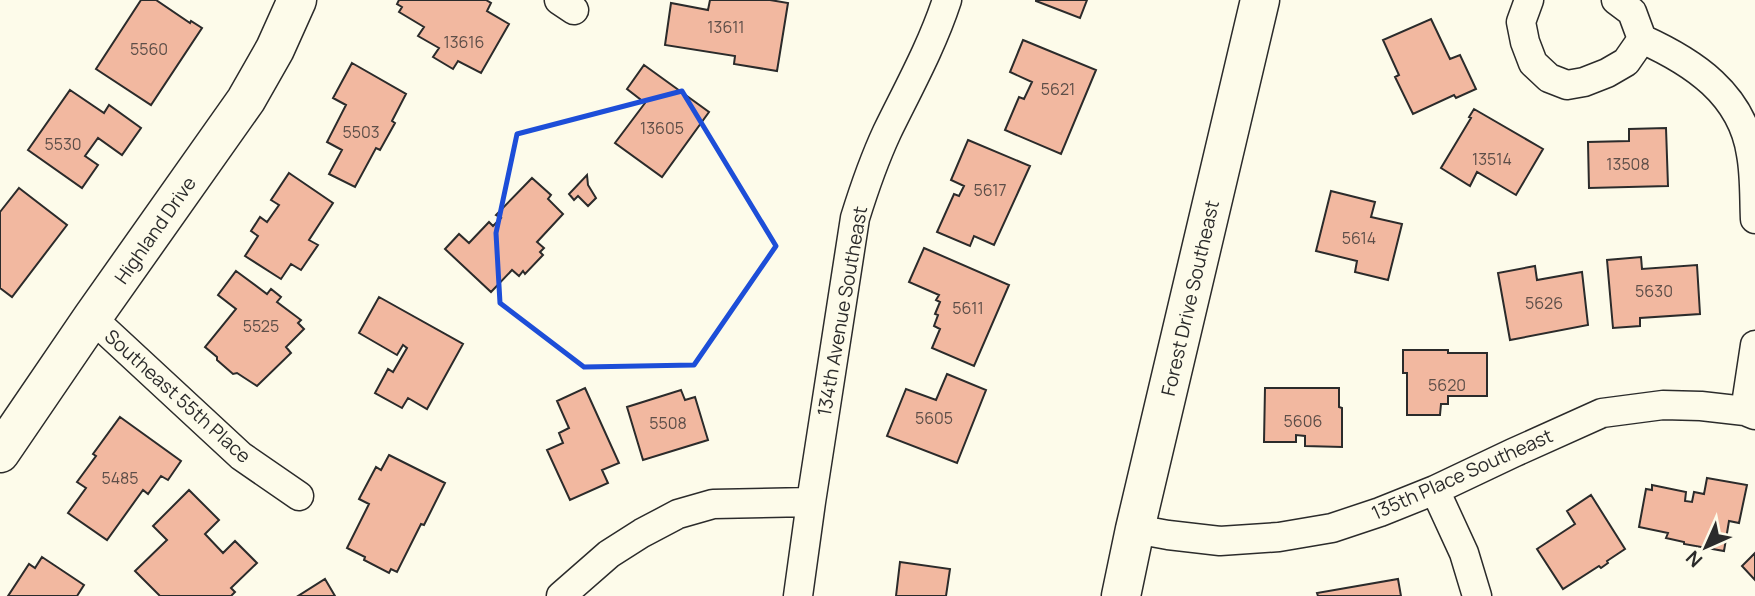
<svg xmlns="http://www.w3.org/2000/svg" width="1755" height="596" font-family="Manrope,sans-serif">
  <rect width="100%" height="100%" fill="#fdfbea"/>
  <path fill="#f2b8a0" stroke="#2b2b2b" stroke-width="2" d="M141 0H156L190 23 191 21 202 28 151 105 96 69Z
    M399 0H486L491 3 487 11 509 24 481 73 458 61 453 69 433 57 439 48 418 36 424 27 399 12 402 7 397 4Z
    M710 0H770L788 3 777 71 734 64 735 56 665 45 671 3 708 10Z
    M1036 0H1087L1080 18 1036 1Z
    M1431 19 1450 59 1460 55 1476 89 1456 98 1454 95 1413 114 1395 77 1399 75 1383 40Z
    M1023 40 1096 70 1061 154 1005 130 1019 97 1024 99 1032 82 1010 72Z
    M352 63 406 94 392 121 395 123 380 150 376 148 355 187 329 174 342 150 327 142 346 105 333 98Z
    M644 65 709 112 662 177 615 143 645 103 627 89Z
    M70 90 104 113 109 105 141 128 122 155 98 138 85 156 98 165 82 188 28 150Z
    M1474 109 1543 149 1516 195 1477 172 1470 186 1441 168 1471 118 1469 117Z
    M1666 128 1668 186 1589 188 1588 142 1629 141V129Z
    M968 140 1030 166 994 245 974 236 970 246 937 232 954 194 959 196 964 186 951 180Z
    M289 173 333 203 309 240 318 245 301 270 291 264 281 279 245 256 258 236 251 231 260 217 267 222 279 205 271 200Z
    M587 175 588 185 596 198 588 206 578 196 574 200 569 194Z
    M532 178 551 195 548 199 563 214 537 242 544 248 540 252 543 255 525 274 523 271 519 276 512 270 491 292 445 249 459 234 469 243 489 222 493 226 501 218 496 215Z
    M19 188 67 225 12 297 0 288V212Z
    M1331 191 1375 202 1371 217 1402 224 1388 280 1355 272 1357 261 1316 251Z
    M924 248 1009 285 974 366 932 348 940 329 934 326 938 315 935 314 940 302 936 300 939 295 909 282Z
    M1641 257 1642 269 1697 265 1700 314 1640 318V326L1613 328 1607 260Z
    M1535 266 1537 280 1582 272 1588 325 1510 340 1498 273Z
    M236 271 267 294 271 289 281 297 277 302 301 320 298 323 304 329 286 347 291 353 257 386 237 373 233 374 217 360V357L205 347 236 309 218 295Z
    M379 297 463 344 427 409 408 398 402 408 375 393 388 369 393 372 407 348 403 345 397 355 359 333Z
    M1403 350H1448V353H1487V396H1448V404H1441L1440 415H1407V373H1403Z
    M947 374 986 390 957 463 887 436 906 389 936 400Z
    M585 388 619 463 602 470 608 483 570 500 547 450 563 443 559 433 569 428 557 401Z
    M1265 388H1339V407L1342 408V447L1305 446V436L1296 435V442H1264Z
    M681 390 685 400 695 397 708 440 643 460 627 407Z
    M120 417 181 461 168 480 161 476 148 494 143 490 107 540 68 513 86 488 77 482 96 456 93 454Z
    M389 455 445 483 424 525 421 524 397 572 391 569 389 573 364 560 365 557 347 548 369 504 359 499 376 467 381 470Z
    M1707 478 1747 485 1739 523 1729 521 1724 551 1684 544V542L1666 538 1668 533 1639 527 1646 489 1652 490V485L1686 492 1685 501 1692 502 1694 492 1704 494Z
    M189 490 219 520 205 534 223 553 235 541 257 563 231 588 235 592 231 596H160L135 571 167 540 153 526Z
    M1591 495 1625 549 1607 561 1608 563 1601 568 1599 566 1563 589 1537 549 1575 524 1567 511Z
    M1755 553V580L1742 566Z
    M42 557 84 585 77 596H8L29 564 35 568Z
    M900 562 950 569 946 596H896Z
    M325 579 335 596H298Z
    M1398 579 1401 596H1318L1317 593Z"/>
  <g fill="none" stroke-linecap="round" stroke-linejoin="round">
    <defs>
      <path id="street" d="M559 0 574 10
        M1529 0 1521 22 1525 42 1533 63 1549 78 1567 85 1584 82 1607 73 1626 62 1642 39
        M1616 0 1632 12 1642 39C1693 62 1742 94 1751 154 1755 175 1754 198 1755 219
        M92 318 241 456 299 496
        M1755 345 1745 411 1755 415
        M1435 490 1464 553 1477 596
        M1135 529 1168 535 1220 541 1279 537 1332 528 1380 512 1435 490 1513 453 1602 413 1663 405 1701 406 1745 411
        M561 596 609 554 642 533 678 514 713 504 811 502
        M798 596 811 502 855 218C864 189 874 160 887 132 908 89 932 46 947 0"/>
      <path id="secondary" d="M0 453 92 318 246 100 275 49 297 0
        M1121 596 1135 529 1260 0"/>
    </defs>
    <use href="#street" stroke="#2b2b2b" stroke-width="31"/>
    <use href="#secondary" stroke="#2b2b2b" stroke-width="41"/>
    <use href="#street" stroke="#fdfbea" stroke-width="28"/>
    <use href="#secondary" stroke="#fdfbea" stroke-width="38"/>
  </g>
  <path fill="none" stroke="#1d4ed8" stroke-width="5" stroke-linejoin="round" d="M682 91 776 246 694 365 584 367 500 303 496 233 517 134Z"/>
  <g text-anchor="middle" stroke-width="5" stroke-linejoin="round" paint-order="stroke">
    <g font-size="16" fill="#5d4e48">
      <text x="726" y="33">13611</text>
      <text x="464" y="48">13616</text>
      <text x="149" y="55">5560</text>
      <text x="1058" y="95">5621</text>
      <text x="662" y="134">13605</text>
      <text x="361" y="138">5503</text>
      <text x="63" y="150">5530</text>
      <text x="1492" y="165">13514</text>
      <text x="1628" y="170">13508</text>
      <text x="990" y="196">5617</text>
      <text x="1359" y="244">5614</text>
      <text x="1654" y="297">5630</text>
      <text x="1544" y="309">5626</text>
      <text x="968" y="314">5611</text>
      <text x="261" y="332">5525</text>
      <text x="1447" y="391">5620</text>
      <text x="934" y="424">5605</text>
      <text x="1303" y="427">5606</text>
      <text x="668" y="429">5508</text>
      <text x="120" y="484">5485</text>
    </g>
    <g font-size="19" fill="#2b2b2b" stroke="#fdfbea">
      <text transform="translate(155 230) rotate(-55)" y="7">Highland Drive</text>
      <text transform="translate(1190 298) rotate(-77)" y="7">Forest Drive Southeast</text>
      <text transform="translate(842 311) rotate(-80)" y="7">134th Avenue Southeast</text>
      <text transform="translate(178 396) rotate(42)" y="7">Southeast 55th Place</text>
      <text transform="translate(1462 474) rotate(-24)" y="7">135th Place Southeast</text>
    </g>
  </g>
  <g transform="translate(1706 547) rotate(225)" stroke="#fdfbea" stroke-width="5" paint-order="stroke">
  <path d="M0-5L12 26L0 18L-12 26Z" fill="#2b2b2b"/>
  <text y="-10" font-size="19" font-weight="bold" text-anchor="middle" fill="#2b2b2b">N</text>
  </g>
</svg>
